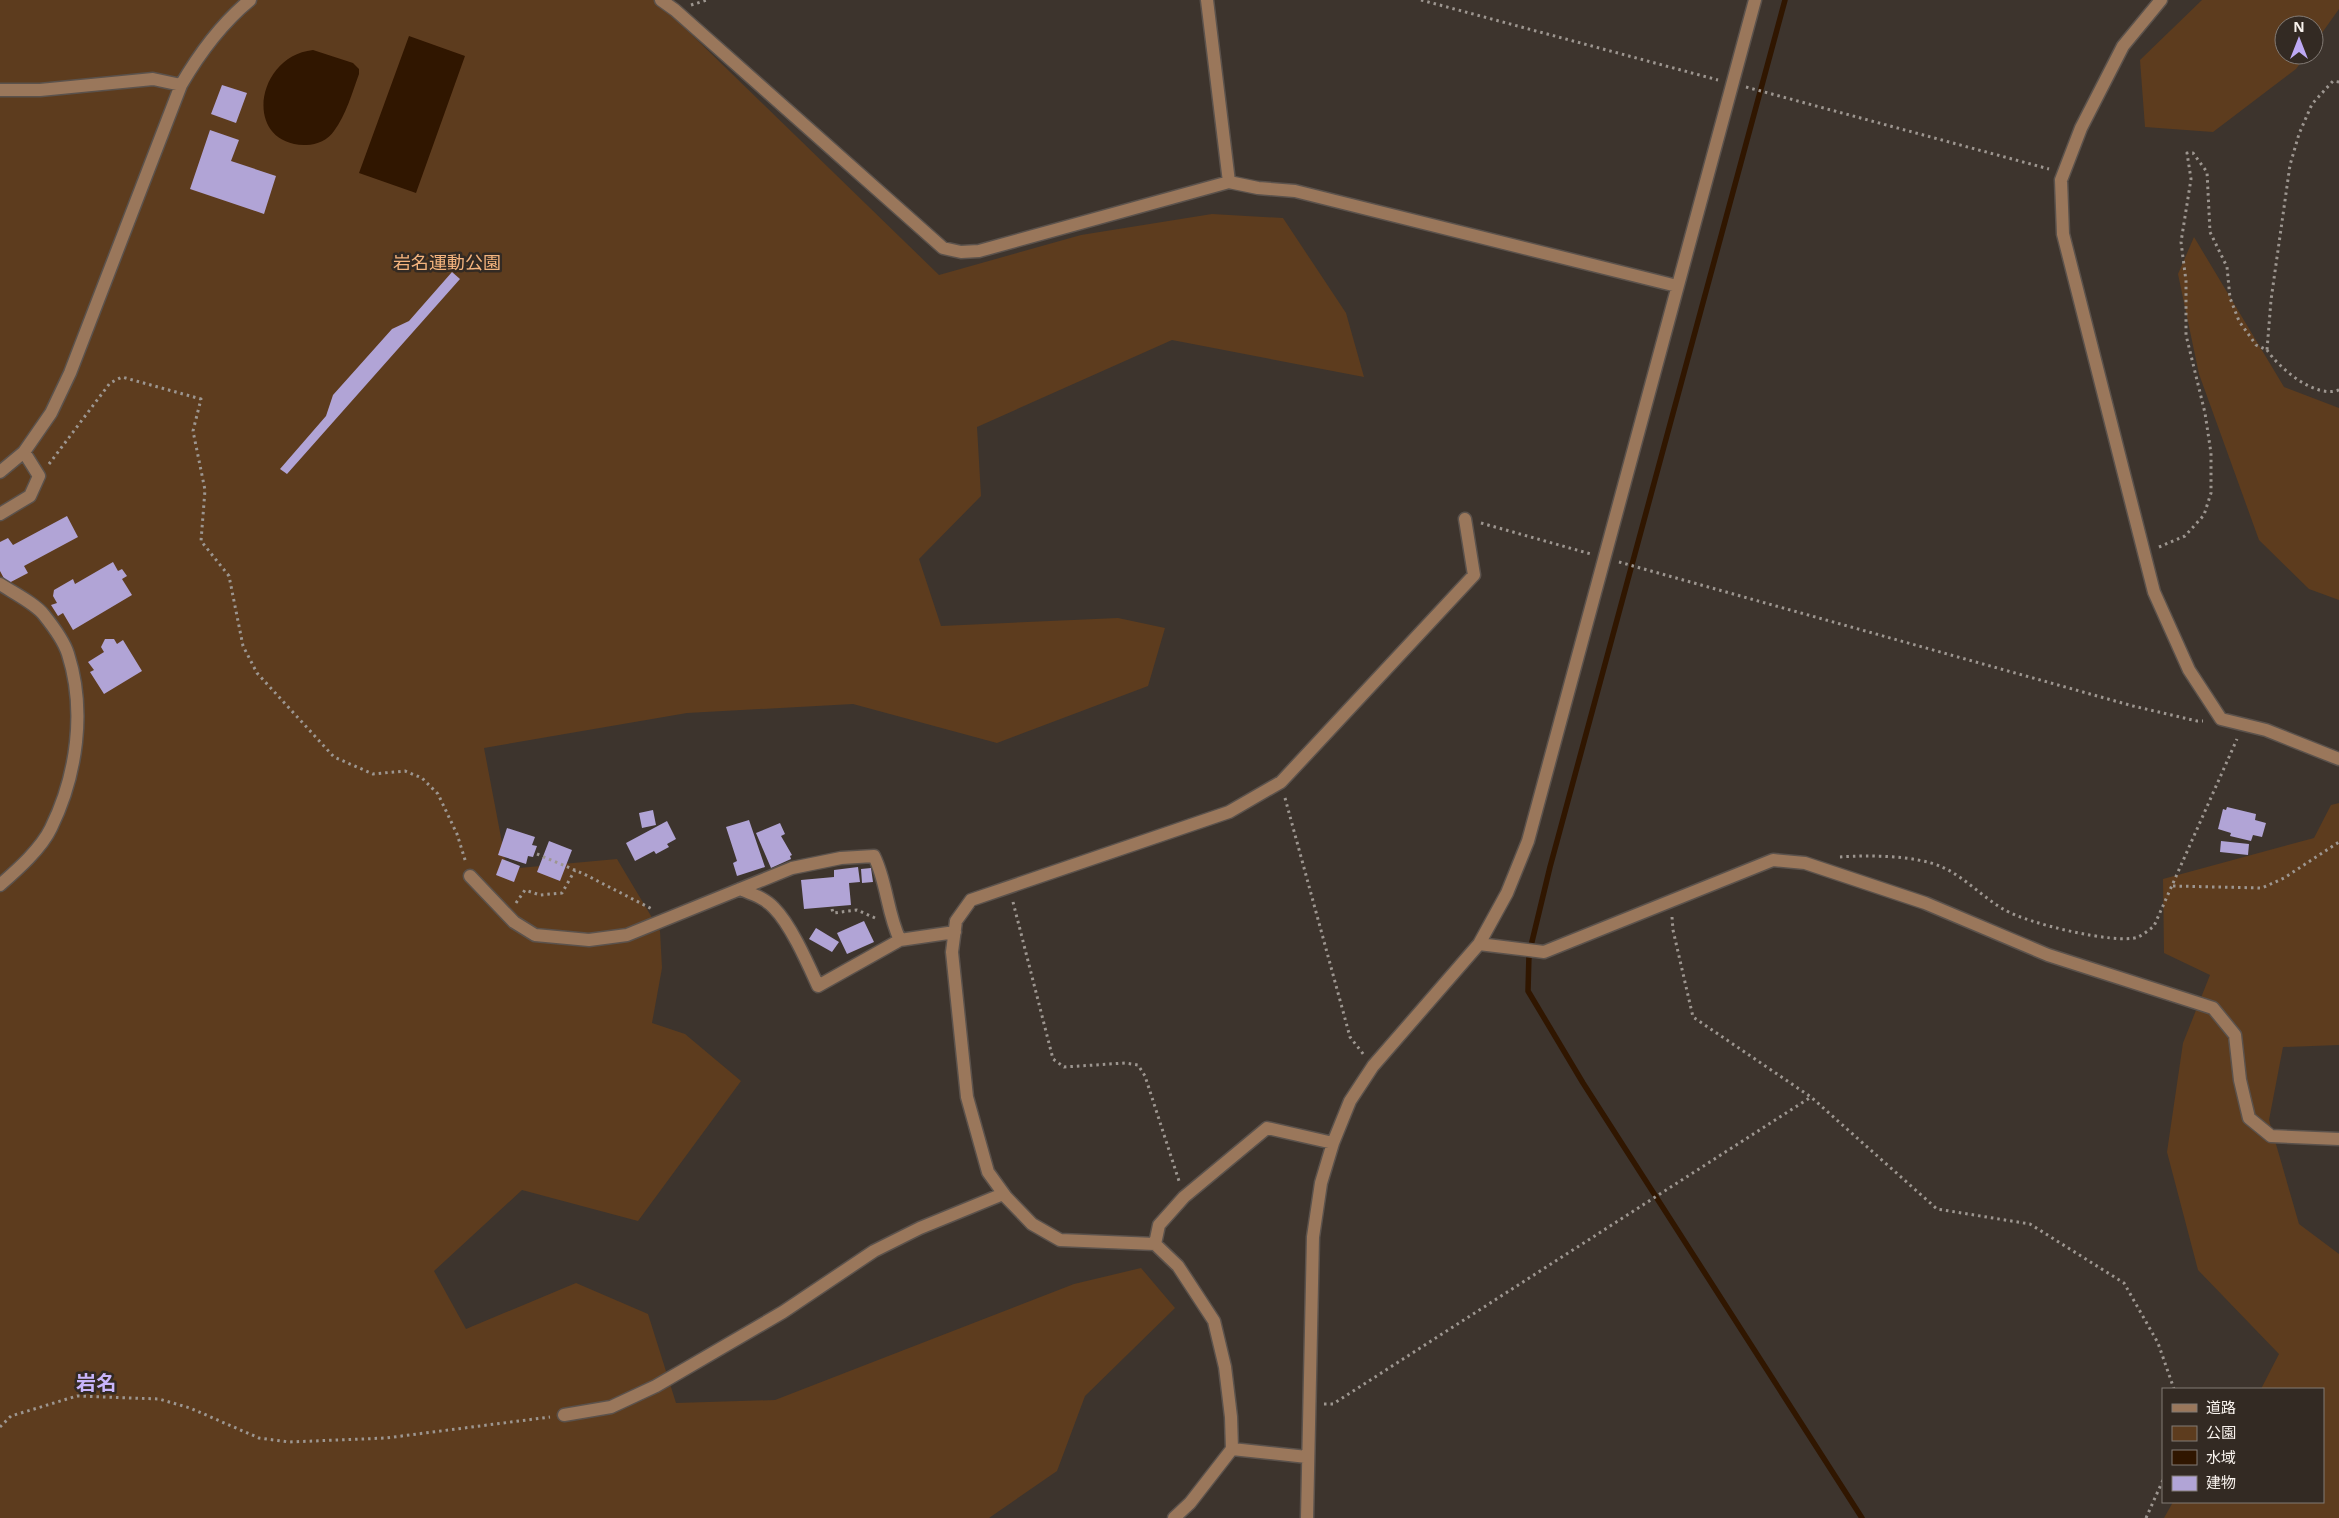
<svg xmlns="http://www.w3.org/2000/svg" width="2339" height="1518" font-family="'Open Sans','Noto Sans JP',sans-serif">
  <rect width="100%" height="100%" fill="#3d342d"/>
  <path fill="#5d3c1e" d="M0 0H656L939 275 1081 235 1212 214 1283 218 1346 313 1364 377 1172 340 977 427 981 496 919 559 941 626 1118 618 1165 628 1148 686 997 743 853 704 687 713 484 748 507 869 617 859 660 931 662 968 652 1023 685 1034 741 1081 638 1221 522 1190 434 1271 466 1329 576 1283 648 1314 676 1403 775 1400 1074 1284 1141 1268 1175 1308 1085 1396 1057 1471 989 1518H0Z
    M2202 0H2339V9L2314 44V25H2284V55H2306L2296 69 2213 132 2145 127 2140 60Z
    M2194 237 2284 387 2339 408V600L2309 589 2259 540 2199 374 2178 274Z
    M2339 803V1045L2283 1047 2269 1120 2299 1224 2339 1254V1518H2164L2173 1502H2323V1389H2261L2279 1354 2198 1270 2167 1152 2183 1043 2210 975 2164 953 2163 879 2314 838 2331 805Z"/>
  <path fill="#301600" d="M409 36 465 56 416 193 359 173Z
    M313 50 353 63 359 69V74C352 93 346 115 334 131 328 140 315 146 304 145 242 143 256 56 313 50Z"/>
  <g fill="none" stroke-linecap="round" stroke-linejoin="round">
    <path stroke="#301600" stroke-width="5.5" d="M1785 0 1550 867 1529 954 1528 991 1583 1083 1862 1518"/>
  </g>
  <path fill="#b1a4d6" d="M222 85 247 93 236 123 211 114Z
    M210 130 239 140 231 161 276 176 264 214 190 189Z
    M452 272 460 279 287 474 280 469 326 416 333 395 392 329 409 321Z
    M67 516 78 537 24 566 28 573 7 584 0 571V542L8 538 13 545Z
    M113 562 118 571 122 569 127 576 122 579 132 595 73 630 63 613 58 616 51 605 57 603 53 596 54 590 73 579 75 584Z
    M105 639H114L117 644 123 640 142 671 104 694 90 672 94 670 88 662 104 652 101 647Z
    M2227 807 2256 814 2255 820 2266 823 2262 837 2253 835 2251 841 2230 836 2231 833 2218 829 2223 809 2226 810Z
    M653 810 656 825 642 828 639 813Z
    M749 820 765 867 737 876 733 863 737 861 726 827Z
    M667 821 676 839 667 844 669 847 656 854 654 851 635 861 626 843Z
    M780 823 785 834 781 836 792 855 790 856 791 859 771 868 756 833Z
    M507 828 535 837 532 845 537 846 533 857 528 856 526 864 498 855Z
    M549 841 572 850 560 881 537 872Z
    M2221 841 2249 844 2248 855 2220 852Z
    M502 859 520 866 514 882 496 875Z
    M858 867 860 882 849 883 851 905 804 909 801 880 834 877V870Z
    M871 868 873 882 862 883 861 869Z
    M864 921 874 942 847 954 837 933Z
    M816 928 839 942 832 952 809 939Z"/>
  <g fill="none" stroke-linecap="round" stroke-linejoin="round">
    <defs>
      <path id="minor" d="M661 0 675 10 943 248 961 252 979 251 1229 182 1258 188 1295 191 1677 286
        M1207 0 1229 182
        M2161 0 2123 46 2081 128 2061 180 2063 234 2154 592 2189 670 2221 719 2266 730 2339 759
        M0 90H40L153 79 181 85
        M0 472 24 452 51 413 70 373 181 85C199 54 222 23 250 0
        M0 514 30 496 39 476 24 452
        M0 584C12 592 36 604 44 615 52 625 64 641 68 654 86 710 77 775 51 828 41 849 17 870 0 885
        M470 876 514 922 535 935 589 940 627 935 792 868 841 858 874 856C887 882 887 913 900 940L955 932
        M740 889C752 894 765 898 774 908 791 925 808 964 818 986L900 940
        M1479 944 1544 952 1773 860 1805 863 1925 903 2048 955 2213 1008 2235 1035 2240 1080 2249 1118 2271 1136 2339 1139
        M1155 1244 1159 1225 1184 1197 1267 1128 1333 1143
        M564 1415 611 1407 656 1386 783 1312 874 1251 920 1228 1003 1194
        M1307 1457 1232 1449 1231 1417 1225 1367 1214 1321 1178 1266 1155 1244 1060 1240 1032 1224 1006 1197 988 1172 967 1097 952 952 956 921 971 900 1229 812 1281 782 1474 575 1465 519
        M1174 1518 1190 1503 1232 1449
        M1307 1518 1313 1237 1321 1183 1333 1143 1350 1101 1373 1066 1479 944 1507 893 1528 841 1755 0"/>
    </defs>
    <use href="#minor" stroke="#5b524c" stroke-width="15"/>
    <path stroke="#9d9690" stroke-width="3" stroke-dasharray="2.5 4" stroke-linecap="butt" d="M1421 0 1718 80
      M691 5 707 0
      M1746 87 2049 169
      M2267 350C2279 368 2315 399 2339 390
      M49 464 110 383 122 377 201 399 193 431 205 490 201 541 229 576 243 646 257 673 334 757 373 774 405 771 422 778 438 794 457 834 466 863
      M1481 523 1591 554
      M2159 547 2185 536 2204 515 2211 493V453L2205 413 2186 335V281L2181 242 2191 179 2187 153H2193L2207 172 2210 232 2227 267 2230 298 2239 321 2256 345 2267 350 2271 300 2290 165 2299 134 2312 104 2333 81 2339 82
      M1619 562 2133 706 2197 721H2203
      M1285 798 1350 1037 1364 1055
      M537 854 584 874 652 909
      M1840 857C1869 855 1915 855 1942 867 1965 877 1983 898 2005 910 2026 923 2116 945 2138 937 2143 935 2149 930 2154 926L2237 739
      M2173 886 2262 888 2284 878 2339 842
      M1013 902 1053 1059 1064 1067 1125 1063 1138 1065 1145 1076 1179 1181
      M516 903 525 890 540 895 562 893 575 870
      M832 909 833 913 857 910 875 918
      M1672 917 1673 930 1693 1017 1811 1097 1937 1209 2030 1224 2124 1283 2158 1343 2174 1389
      M1324 1404H1333L1811 1097
      M0 1427 11 1416 77 1396 159 1399 190 1408 259 1438 289 1442 386 1438 550 1417
      M2146 1518 2163 1480"/>
    <use href="#minor" stroke="#9a775b" stroke-width="12"/>
  </g>
  <g text-anchor="middle" stroke-width="5" stroke-linejoin="round" paint-order="stroke">
    <g font-size="18" fill="#f4b47e" stroke="#332a23">
      <text x="447" y="269">岩名運動公園</text>
    </g>
    <g font-size="20" font-weight="bold" fill="#c8b5fb" stroke="#332a23">
      <text x="96" y="1390">岩名</text>
    </g>
  </g>
  <rect x="2162" y="1388" width="162" height="115" fill="#332a23" stroke="#827a74"/>
  <rect x="2172" y="1404" width="25" height="8" fill="#9a775b" stroke="#827a74"/>
  <text x="2206" y="1413" font-size="15" fill="#f8f2ed">道路</text>
  <rect x="2172" y="1426" width="25" height="15" fill="#5d3c1e" stroke="#827a74"/>
  <text x="2206" y="1438" font-size="15" fill="#f8f2ed">公園</text>
  <rect x="2172" y="1450" width="25" height="15" fill="#301600" stroke="#827a74"/>
  <text x="2206" y="1463" font-size="15" fill="#f8f2ed">水域</text>
  <rect x="2172" y="1476" width="25" height="15" fill="#b1a4d6" stroke="#827a74"/>
  <text x="2206" y="1488" font-size="15" fill="#f8f2ed">建物</text>
  <g transform="translate(2299 40)"><circle r="24" fill="#332a23" stroke="#827a74"/>
  <path d="M0-4L9 19L0 12L-9 19Z" fill="#bea9f4"/>
  <text y="-8" font-size="14" font-weight="bold" text-anchor="middle" fill="#f8f2ed">N</text>
  </g>
</svg>
